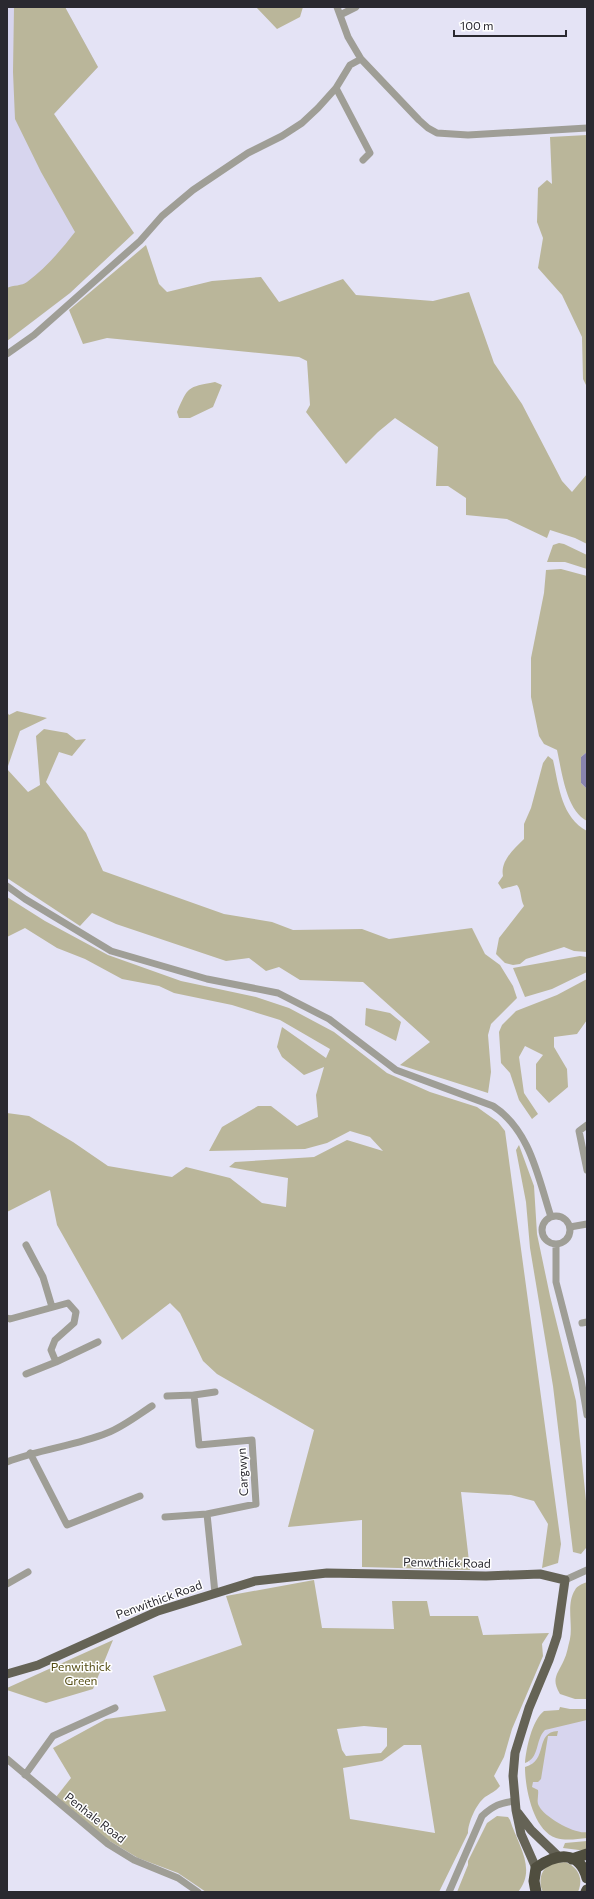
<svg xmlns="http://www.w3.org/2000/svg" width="594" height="1899" font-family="Commissioner,sans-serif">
  <rect width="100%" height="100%" fill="#e4e3f5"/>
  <path fill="#d7d5ee" d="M7 7H65L98 67 54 114 134 233 70 293 7 341Z
    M559 1709 587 1712V1836L552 1833 529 1788 531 1766 529 1762 533 1739 558 1713Z"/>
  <path fill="#bab69a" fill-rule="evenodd" d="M14 7H65L98 67 54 114 134 233 70 293 7 341V288C13 285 22 286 27 282 46 268 61 250 75 232L41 172 15 119 13 72Z
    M256 7H303L300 17 277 29Z
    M587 135V387L583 379 582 337 562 295 538 268 543 238 537 222 538 188 547 180 552 184 550 137Z
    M146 245 159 284 167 292 212 281 261 277 279 302 343 279 356 295 433 301 469 292 494 363 522 404 562 481 572 492 587 474V544L575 538 550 530 547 538 507 519 466 515V498L448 486H436L438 447 395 418 378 432 346 464 306 412 310 405 307 361 299 357 107 338 83 344 69 310Z
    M215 382 222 385 213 407 190 418H179L177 412C188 387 187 387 215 382Z
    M559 543 564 544 587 555V569L565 562H547L553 545Z
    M561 569 587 576V752L581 757V783L587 789V821C566 810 562 772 557 750L544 744 539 736 531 697V658L544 593 546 570Z
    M17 711 47 718 20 731 7 769 28 792 40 785 36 736 44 729 67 733 76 740 86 739 72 756 59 752 46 782 86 833 103 871 224 914 272 922 293 930 362 929 389 939 472 928 485 954 500 965 513 986 517 998 491 1024 488 1035 491 1072 488 1093 400 1065 430 1042 363 982 300 980 279 967 266 971 249 958 226 961 116 924 92 913 80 926 7 878V712L9 715Z
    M548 756 553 760C559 786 561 817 587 831V952L574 951 564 947 526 959 520 964 513 965 505 963 496 954 499 938 524 906C520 899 522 891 517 885L502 889 498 883 503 876C500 861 514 849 524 839V824L531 808 543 763Z
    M7 897 45 921 108 955 181 981 256 997 289 1008 334 1032 387 1073 430 1092 477 1107 498 1122 505 1131 561 1544 558 1563 542 1568 548 1524 534 1501 511 1495 461 1492 470 1570 362 1567V1520L288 1527 314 1430 217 1374 203 1361 180 1313 170 1303 122 1340 57 1225 50 1190 7 1212V1113L29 1116 73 1142 108 1166 172 1177 186 1167 230 1178 262 1203 286 1207 288 1178 229 1167 235 1162 314 1157 347 1140 383 1151 370 1137 350 1131 327 1143 305 1149 209 1151 222 1127 258 1106H271L297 1126 318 1117 316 1095 324 1067 304 1075 282 1057 277 1047 282 1027 326 1058 330 1049 280 1020 232 1005 174 993 159 986 122 979 85 959 57 948 25 928 7 937Z
    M580 956 587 957V972L552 989 525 997 513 968Z
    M587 979V1020L577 1034 554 1037V1047L567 1069 568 1087 549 1103 536 1089V1064L543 1055 525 1046 519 1057 524 1093 538 1114 532 1119 519 1100 510 1073 501 1063 499 1032 502 1025 516 1011 557 995Z
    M366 1008 390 1013 401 1022 396 1041 365 1025Z
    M519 1145 534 1186 537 1234 550 1296 576 1401 586 1501V1548L581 1554 573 1552 553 1386 530 1248 526 1202 516 1150Z
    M314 1580 322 1628 394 1629 392 1601H427L430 1616H478L483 1635 549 1633 542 1644 543 1656 512 1729 504 1757 494 1776 500 1786C495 1792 491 1793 485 1797 476 1804 468 1823 468 1833L439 1892H206L178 1873 138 1858 108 1840 56 1797 71 1778 53 1748 106 1719 166 1711 153 1676 242 1645 226 1596ZM364 1726 387 1728V1746L381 1753 346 1756 342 1750 337 1729ZM404 1745H421L435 1833 350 1819 343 1768 382 1761Z
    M587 1582V1699H575L560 1694C551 1679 557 1675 564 1660 567 1654 568 1646 570 1639 573 1624 566 1604 575 1590 577 1586 582 1584 587 1582Z
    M113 1640 93 1689 46 1703 7 1690V1688Z
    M560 1707 570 1709H587V1720L545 1730C535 1740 540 1758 525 1763 526 1749 532 1720 544 1711L559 1710Z
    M558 1731 557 1736H548L541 1779 538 1782H533L532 1787 538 1790C539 1796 536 1801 539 1806 544 1817 576 1835 587 1832V1838C577 1839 566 1841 556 1838 533 1830 525 1788 525 1767 549 1761 534 1732 558 1731Z
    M497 1816 508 1817 510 1820C518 1845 537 1869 518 1892H457L468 1865V1861L487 1823Z
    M587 1841V1851L563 1848 565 1843Z
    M565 1862C578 1867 584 1878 578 1892H543C538 1883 540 1868 552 1864 555 1862 561 1863 565 1862Z"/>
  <path fill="#8984af" d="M587 752V789L581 783V757Z"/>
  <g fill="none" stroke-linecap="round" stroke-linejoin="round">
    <path stroke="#9f9e96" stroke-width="7" d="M337 7 348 37 361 59 419 120 428 128 437 133 468 135 587 128
      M340 15 356 7
      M336 88 370 153 363 160
      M7 354 34 335 140 241 162 216 193 190 248 153 282 136 302 123 318 108 336 88 350 65 361 59
      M7 886 25 899 111 951 207 979 278 993 329 1019 396 1070 493 1106C530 1130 538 1177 551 1217
      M587 1125 579 1131 587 1170
      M542 1230a14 14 0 1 1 28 0a14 14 0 1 1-28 0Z
      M570 1227 587 1224
      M556 1244V1282L581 1379 587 1415
      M26 1245 43 1277 52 1307
      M7 1318 10 1319 68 1303 76 1312 74 1323 55 1340 51 1350 56 1362 26 1374
      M582 1323 587 1322
      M56 1362 98 1342
      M194 1395 215 1392
      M167 1396 194 1395 199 1445 252 1440 256 1504 207 1514 215 1593
      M30 1453 67 1525 140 1496
      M7 1462C40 1449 75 1446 107 1433 123 1427 138 1415 152 1406
      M165 1517 207 1514
      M565 1580 587 1570
      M7 1584 28 1572
      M7 1759 108 1844 134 1860 178 1878 198 1892
      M25 1775 53 1736 115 1708
      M449 1892 482 1816C494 1805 500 1803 515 1801"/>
    <path stroke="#656356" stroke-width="9" d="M7 1674 38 1665 158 1611 255 1581 327 1573 486 1576 540 1574 565 1580 557 1636 549 1660 529 1708 515 1753 513 1776 516 1810 521 1834 536 1868
      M518 1813 531 1830 558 1856"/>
    <path stroke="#504e3f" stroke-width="11" d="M572 1859 587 1854
      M536 1892 534 1881 536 1868C555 1854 579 1849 587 1878
      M586 1892 587 1890"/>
  </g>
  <g text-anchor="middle" stroke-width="3" stroke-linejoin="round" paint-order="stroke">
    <g font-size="12" fill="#2a2930" stroke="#fff">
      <text transform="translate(243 1472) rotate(-93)" y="4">Cargwyn</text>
      <text transform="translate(447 1563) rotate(1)" y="4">Penwthick Road</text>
      <text transform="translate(159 1600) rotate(-20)" y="4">Penwithick Road</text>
      <text transform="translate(95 1818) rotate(38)" y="4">Penhale Road</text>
    </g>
    <g font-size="12" fill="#544c13" stroke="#fff">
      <text x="81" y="1671">Penwithick<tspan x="81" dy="14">Green</tspan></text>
    </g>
  </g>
  <rect width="594" height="1899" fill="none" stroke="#2a2930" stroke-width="16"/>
  <path d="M454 30v6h112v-6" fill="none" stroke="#2a2930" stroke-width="2"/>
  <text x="460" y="30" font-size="12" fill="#2a2930" stroke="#ffffff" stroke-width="3" paint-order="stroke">100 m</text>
</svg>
